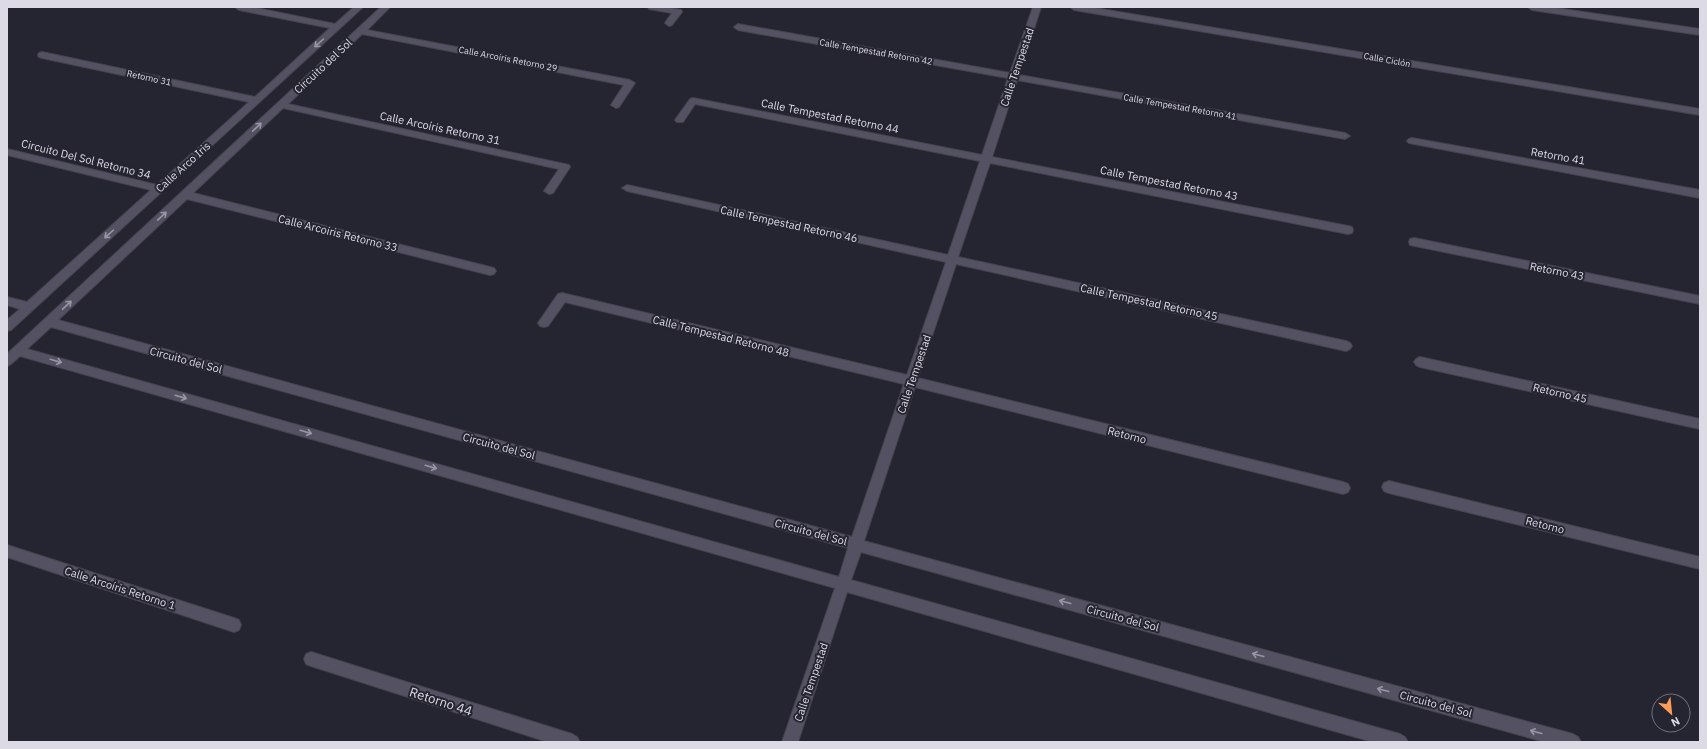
<svg xmlns="http://www.w3.org/2000/svg" width="1707" height="749" font-family="'IBM Plex Sans',sans-serif">
  <rect width="100%" height="100%" fill="#252431"/>
  <g fill="none" stroke-linecap="round" stroke-linejoin="round">
    <defs>
      <path id="minor" d="M235 7H251L335 24 354 7H363L11 330 7 331V320L20 309 7 305V297L27 302 151 190 7 155V149L157 185 249 102 42 58 39 57 38 55 39 53 42 52 255 97 330 28 239 10Z
        M381 7H390L367 30 630 80 635 83 619 107 616 108 611 105 624 85 362 34 288 104 569 165 570 167 553 193 549 194 544 191 559 169 283 108 193 193 490 267 494 268 496 271 494 274 490 275 187 199 58 320 852 537 904 384 565 302 548 326 544 327 540 326 538 323 558 294 562 293 907 375 946 262 627 191 622 188 627 185 948 255 980 161 695 104 683 122H677L675 120 690 99 693 98 982 155 1008 78 738 30 734 27 738 24 1010 73 1033 7H1041L1019 75 1345 133 1350 136 1345 139 1017 80 992 157 1348 226 1352 227 1353 230 1352 233 1348 234 990 163 958 257 1346 341 1350 343 1352 346 1350 349 1346 351 956 264 918 378 1343 482 1348 484 1350 488 1348 492 1343 494 915 387 864 541 1573 734 1578 737 1581 742H1545L861 552 851 580 1400 734 1405 737 1408 742H1373L847 592 798 742H782L835 588 20 356 11 364 7 366V354ZM51 327 848 548 839 577 27 349Z
        M648 7H665L681 10 682 12 672 25 669 26 665 23 672 13 649 9Z
        M1070 7H1089L1700 109V115L1074 10Z
        M1528 7H1549L1700 29V35L1532 10Z
        M1412 138 1700 190V198L1409 143 1407 141 1409 139Z
        M1414 238 1700 296V304L1410 245 1409 242 1410 239Z
        M1420 357 1700 419V429L1420 367 1416 365 1414 362 1416 359Z
        M1389 481 1700 557V569L1389 493 1384 491 1382 487 1384 483Z
        M7 545 234 618 239 620 241 625 239 630 234 632 7 557Z
        M311 652 572 734 577 737 580 742H548L311 666 306 664 304 659 306 654Z"/>
    </defs>
    <use href="#minor" stroke="#44434e" stroke-width="2"/>
    <use href="#minor" fill="#545262" fill-rule="evenodd"/>
  </g>
  <defs><path id="oneway-shaft" d="M-6 0H5M1.5-3L5.5 0L1.5 3" fill="none" stroke-width="1.6" stroke-linecap="round" stroke-linejoin="round"/></defs>
  <g stroke="#9896a4">
    <use href="#oneway-shaft" transform="translate(319 43) rotate(138)"/>
    <use href="#oneway-shaft" transform="translate(257 127) rotate(-43)"/>
    <use href="#oneway-shaft" transform="translate(162 216) rotate(-43)"/>
    <use href="#oneway-shaft" transform="translate(109 234) rotate(138)"/>
    <use href="#oneway-shaft" transform="translate(67 305) rotate(-43)"/>
    <use href="#oneway-shaft" transform="translate(56 361) rotate(16)"/>
    <use href="#oneway-shaft" transform="translate(181 397) rotate(16)"/>
    <use href="#oneway-shaft" transform="translate(306 432) rotate(16)"/>
    <use href="#oneway-shaft" transform="translate(431 467) rotate(16)"/>
    <use href="#oneway-shaft" transform="translate(1065 602) rotate(-165)"/>
    <use href="#oneway-shaft" transform="translate(1258 655) rotate(-165)"/>
    <use href="#oneway-shaft" transform="translate(1383 690) rotate(-165)"/>
    <use href="#oneway-shaft" transform="translate(1536 732) rotate(-165)"/>
  </g>
  <g text-anchor="middle" stroke-width="4" stroke-linejoin="round" paint-order="stroke">
    <g font-size="9" fill="#dcdbe5" stroke="#252431">
      <text transform="translate(876 52) rotate(10)" y="3">Calle Tempestad Retorno 42</text>
      <text transform="translate(508 59) rotate(11)" y="3">Calle Arcoíris Retorno 29</text>
      <text transform="translate(1387 60) rotate(10)" y="3">Calle Ciclón</text>
      <text transform="translate(149 78) rotate(12)" y="3">Retorno 31</text>
      <text transform="translate(1180 107) rotate(10)" y="3">Calle Tempestad Retorno 41</text>
    </g>
    <g font-size="11" fill="#dcdbe5" stroke="#252431">
      <text transform="translate(323 66) rotate(-43)" y="4">Circuito del Sol</text>
      <text transform="translate(1017 67) rotate(-71)" y="4">Calle Tempestad</text>
      <text transform="translate(830 116) rotate(11)" y="4">Calle Tempestad Retorno 44</text>
      <text transform="translate(440 128) rotate(12)" y="4">Calle Arcoíris Retorno 31</text>
      <text transform="translate(1558 156) rotate(10)" y="4">Retorno 41</text>
      <text transform="translate(86 159) rotate(14)" y="4">Circuito Del Sol Retorno 34</text>
      <text transform="translate(183 167) rotate(-42)" y="4">Calle Arco Iris</text>
      <text transform="translate(1169 183) rotate(11)" y="4">Calle Tempestad Retorno 43</text>
      <text transform="translate(789 224) rotate(12)" y="4">Calle Tempestad Retorno 46</text>
      <text transform="translate(338 233) rotate(14)" y="4">Calle Arcoíris Retorno 33</text>
      <text transform="translate(1557 271) rotate(11)" y="4">Retorno 43</text>
      <text transform="translate(1149 302) rotate(12)" y="4">Calle Tempestad Retorno 45</text>
      <text transform="translate(721 336) rotate(14)" y="4">Calle Tempestad Retorno 48</text>
      <text transform="translate(186 360) rotate(15)" y="4">Circuito del Sol</text>
      <text transform="translate(914 374) rotate(-71)" y="4">Calle Tempestad</text>
      <text transform="translate(1560 393) rotate(13)" y="4">Retorno 45</text>
      <text transform="translate(1127 435) rotate(14)" y="4">Retorno</text>
      <text transform="translate(499 446) rotate(15)" y="4">Circuito del Sol</text>
      <text transform="translate(1545 525) rotate(14)" y="4">Retorno</text>
      <text transform="translate(811 532) rotate(15)" y="4">Circuito del Sol</text>
      <text transform="translate(120 588) rotate(18)" y="4">Calle Arcoíris Retorno 1</text>
      <text transform="translate(1123 618) rotate(15)" y="4">Circuito del Sol</text>
      <text transform="translate(811 682) rotate(-71)" y="4">Calle Tempestad</text>
      <text transform="translate(1436 704) rotate(15)" y="4">Circuito del Sol</text>
    </g>
    <g font-size="13" fill="#dcdbe5" stroke="#252431">
      <text transform="translate(441 701) rotate(18)" y="5">Retorno 44</text>
    </g>
  </g>
  <rect width="1707" height="749" fill="none" stroke="#dcdbe5" stroke-width="16"/>
  <g transform="translate(1671 713) rotate(153)"><circle r="19" fill="#252431" stroke="#6e6d79"/>
  <path d="M0-3L7 15L0 10L-7 15Z" fill="#fe9c57"/>
  <text y="-6" font-size="11" font-weight="bold" text-anchor="middle" fill="#dcdbe5">N</text>
  </g>
</svg>
